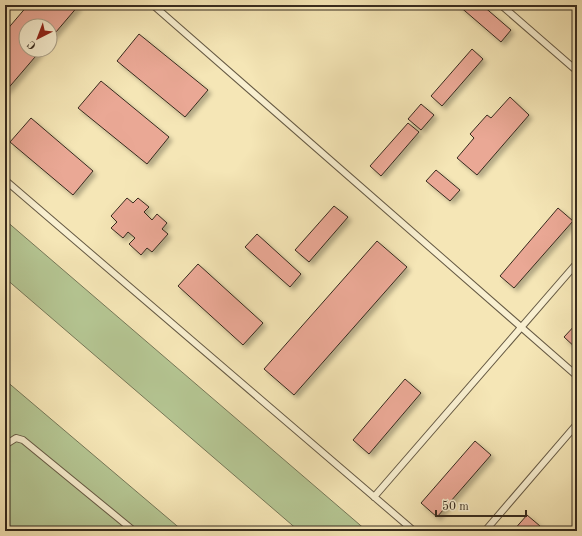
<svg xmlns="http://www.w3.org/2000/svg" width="582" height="536" font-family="'Old Standard TT',serif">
  <defs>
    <filter id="shadow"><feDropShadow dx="3.5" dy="3.5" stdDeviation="2" flood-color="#0004"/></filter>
  </defs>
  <rect width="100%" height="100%" fill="#f5e6b6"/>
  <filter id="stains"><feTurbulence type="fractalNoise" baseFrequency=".005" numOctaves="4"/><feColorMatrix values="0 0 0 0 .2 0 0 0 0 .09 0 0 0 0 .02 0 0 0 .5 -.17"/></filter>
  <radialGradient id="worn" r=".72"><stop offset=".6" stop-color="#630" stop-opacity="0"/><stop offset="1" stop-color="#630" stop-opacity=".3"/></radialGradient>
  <path fill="#b5c693" stroke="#767858" d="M5 220 367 531H299L5 278Z
    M5 380 183 531H5Z"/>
  <path fill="#eaa895" stroke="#372b1e" filter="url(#shadow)" d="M28 5H79L50 39V26H26V50H41L5 92V32Z
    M458 5H482L511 30 501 42Z
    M139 34 208 90 185 117 117 61Z
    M472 49 483 59 442 106 431 96Z
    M101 81 169 137 147 164 78 108Z
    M510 97 529 115 477 175 457 158 474 138 470 134 487 115 491 118Z
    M421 104 434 115 421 130 408 119Z
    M31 118 93 171 73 195 10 142Z
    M408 123 419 132 381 176 370 166Z
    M436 170 460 190 450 201 426 181Z
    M127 198 133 203 138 198 149 207 144 212 152 220 157 214 167 223 162 229 168 234 152 252 147 248 141 255 129 244 135 238 128 232 123 238 111 228 117 222 111 216Z
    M334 206 348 217 309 262 295 250Z
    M558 208 573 221 514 288 500 276Z
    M257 234 301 274 290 287 245 247Z
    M377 241 407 267 294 395 264 369Z
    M198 264 263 323 243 345 178 286Z
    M577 323V349L564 337Z
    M405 379 421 393 369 454 353 440Z
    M475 441 491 455 437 517 421 503Z
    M527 515 540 526 535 531H513Z"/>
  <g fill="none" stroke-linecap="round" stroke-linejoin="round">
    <defs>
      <path id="service" d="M153 5 577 376
        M501 5 577 71
        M5 180 414 531
        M5 445 16 438 23 440 134 531
        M374 497 577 263
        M485 531 577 424"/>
    </defs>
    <use href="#service" stroke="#665a44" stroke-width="8"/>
    <use href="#service" stroke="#f8efd0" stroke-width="6"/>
  </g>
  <rect width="582" height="536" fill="none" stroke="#f5e6b6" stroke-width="20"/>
  <rect x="6" y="6" width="570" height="524" fill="none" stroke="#372b1e" stroke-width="2"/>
  <rect x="10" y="10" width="562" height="516" fill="none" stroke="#372b1e"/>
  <g transform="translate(38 38) rotate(222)"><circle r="19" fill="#f8efd0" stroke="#aba189"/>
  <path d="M0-3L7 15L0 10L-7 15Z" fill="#8f2418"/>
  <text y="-6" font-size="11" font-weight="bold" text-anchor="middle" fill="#372b1e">С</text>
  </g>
  <path d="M436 510v6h90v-6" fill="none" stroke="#372b1e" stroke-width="2"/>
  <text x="442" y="510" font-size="12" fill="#372b1e" stroke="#f8efd0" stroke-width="3" paint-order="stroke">50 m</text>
  <rect width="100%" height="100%" filter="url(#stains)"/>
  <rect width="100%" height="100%" fill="url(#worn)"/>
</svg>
